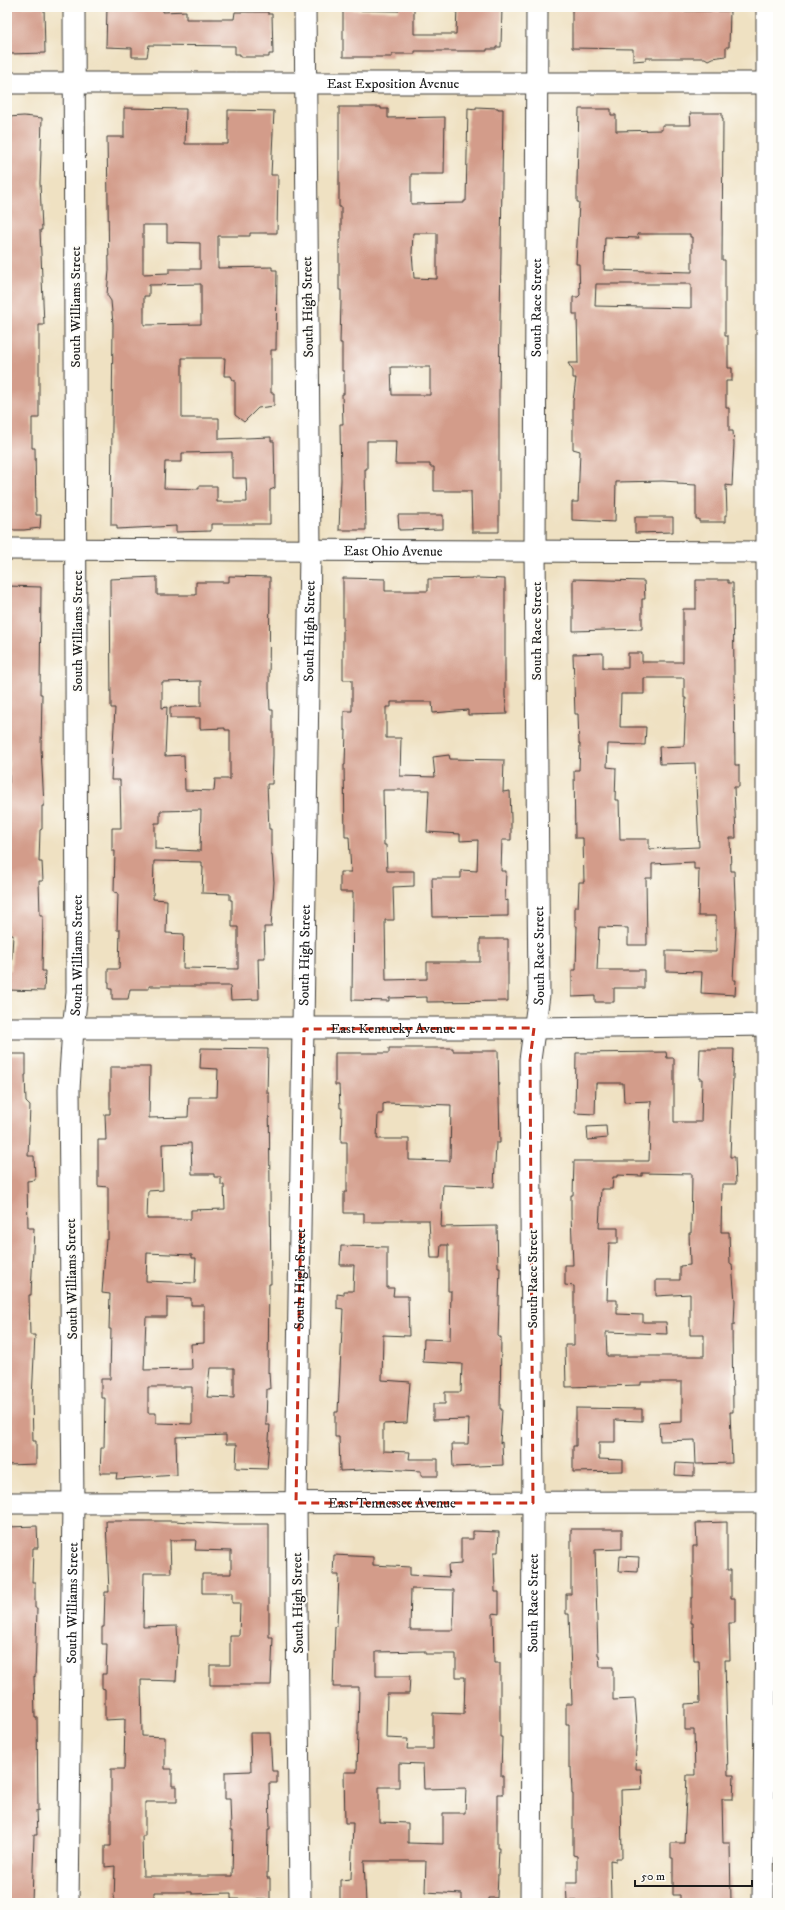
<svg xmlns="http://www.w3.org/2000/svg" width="785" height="1910" font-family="'IM FELL DW Pica',serif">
  <rect width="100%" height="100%" fill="#fdfcf7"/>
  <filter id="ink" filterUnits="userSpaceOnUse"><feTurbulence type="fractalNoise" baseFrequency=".025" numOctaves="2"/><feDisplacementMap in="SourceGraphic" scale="8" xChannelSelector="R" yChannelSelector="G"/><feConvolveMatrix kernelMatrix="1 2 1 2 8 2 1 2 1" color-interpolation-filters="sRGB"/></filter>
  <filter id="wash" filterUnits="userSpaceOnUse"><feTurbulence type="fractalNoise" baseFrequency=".012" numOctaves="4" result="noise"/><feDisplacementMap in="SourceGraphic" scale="16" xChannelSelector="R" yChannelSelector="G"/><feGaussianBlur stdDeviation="0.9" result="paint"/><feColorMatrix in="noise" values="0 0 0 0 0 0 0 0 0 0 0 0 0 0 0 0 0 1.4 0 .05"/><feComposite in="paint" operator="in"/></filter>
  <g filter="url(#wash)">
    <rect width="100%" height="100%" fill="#efe1c2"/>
    <g id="blocks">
      <path fill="#d39c8a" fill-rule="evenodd" d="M7 7H44L45 53 10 54V52H7Z
        M107 7H163V12L186 11V19H234L235 12H268V14H272L273 54H269V57H240V54H235V46L149 45 147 57H132V48L106 47Z
        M399 7H414V34H456L457 7H502L501 47H496V49H487V51H415V54H392V57H343V10L399 11Z
        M572 7H680L681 11H730L729 47H726V56L712 58 708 60 705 58H646V60L633 61V49L572 48Z
        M339 107H381V109H388V118L445 117 444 174H411V204L464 203V201H466L468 108 476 109V107L498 108V109H503L499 395V532H472L471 491H434V467H430V464H395L396 441H367V469H365L366 530H339L341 480 340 424H343L342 394H344V371H342V343H340L341 301V290H339V240H341V207H339ZM413 233H437V279L414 278 412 253ZM391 367H430V395H392Z
        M124 108 186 109 185 144H228V110L274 111 271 175H278L277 233H250V236H218V268L272 267V270H277L276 350H271V393H274V406L258 408 244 422 235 415V380H233L231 376H224L225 358H182V418H219V439L271 437V441H274L275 488 270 490V524H211V531L176 532V526L117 529V525H111L113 324 111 301 107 295 109 270 107 137H124ZM143 225H167V242L200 243V269H169V273L143 274ZM201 284V324L144 325V296H149V285ZM232 452V478H246L247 502H217V486H199V489L164 488 165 462H182V453Z
        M579 109H611V115H616V131L662 130V125H691L690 113H722V118H723L722 260H725V336H728V368H732V381H726V408H729V431H733L734 444 732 486 726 485 727 515H725V522H699V519H696V485L677 484 678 482 663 481 616 482 615 522 572 520V502H578L580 451 573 449V401L576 378H573V371L568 363H578L577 314H573V297H578L580 295 579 264H576L579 202H577V181ZM637 234H690V237H692V272L604 270 605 237 639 238ZM596 284H691V308L595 306Z
        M24 116 42 118 40 183 42 230H40L44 325H39V418H32V448H35L36 515H41L40 528 24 530H7V117Z
        M398 515H443V529L399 530Z
        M635 517H673V532L635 533Z
        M229 576 270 577 269 688 270 710H273V756L272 784H267L269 829H271V854H272L274 882 271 927H264L265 958H258L259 999 231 1000 230 986H149V989H130L128 999H112V989H109V982H108V969H119L120 930H117L118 893 114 892 115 851H112V828H121L120 780H111L115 708H111L110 579 157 577V595H196V582H229ZM201 681V706L170 707V718H200V729L225 728V730H230V779H215L214 791 185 790 184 755 165 756 167 707 162 708V682ZM201 810 200 851 155 849V823H160V811ZM154 861 202 862V867H203L202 893 230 894V900H232V927H238V969L183 968 184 934 166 933 167 900 153 899Z
        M343 578 385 579V591H428V579L478 578 505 579V696L507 714 468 715V710L433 713 432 702H391V707H386V738H401L400 776 435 777 433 757 449 755 450 759 504 760 503 792 510 791 511 818V840H502L501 871H506L505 901 508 900V916L433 917 432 878H461V870L477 871 478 840 460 841V834L427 832 429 790H383L384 845H386L387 871H414V886L393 887 394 920H385L386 980 427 979V962H480V939H508V1001L427 1002V997L389 998V1001L352 1000 353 892H340V872H351L349 837H345L344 765H345L346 730H344V711H352V680H343Z
        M573 579 644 581 645 599H642V629L573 631Z
        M696 580H728V583H733L735 765H739V787H734L736 838H730L731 871H734L736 925 733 980H736L735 995 701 993 702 972 666 971V951L716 952V916H698L699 869H694V862L652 864V878H646L647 945H628V928L599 927 597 970H644V988H614V1002H595V996L572 997V970H576L577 926H575V907H578L579 882H584L583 838H575L574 770H579L580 744H579L578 714H575L573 654 603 653V668H628V653H642V662H683V609H696ZM644 678H684V698H686L684 746 659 747 660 764 695 763 699 847 649 849V839H620L619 800H615L616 768 607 767 608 744 645 745 646 727H620L621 694H644Z
        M7 586 41 587 40 694H42L41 748 44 806H42V829L40 830 39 862H42L43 881H39L40 915H43L42 971H45L44 991 7 990V970H11L13 935H7V783H9Z
        M201 1048 268 1049 267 1093H269L271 1284H269L268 1373 269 1372 270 1389H267L266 1425H270L267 1469 236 1468 237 1444H226V1435L176 1437 177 1475 116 1479 117 1473H100L101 1448H104L105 1398H101V1379H110L111 1329H109L110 1294 102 1293 106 1239H108V1187L98 1186V1140H106L105 1114H110V1067H150L149 1118 188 1117 189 1097H217L218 1069 200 1068ZM191 1143 192 1174H214V1177H221V1185H224L225 1209 191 1210V1219H147L148 1191 163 1190 162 1144ZM147 1253 192 1255V1258H196L195 1283 146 1281ZM167 1297 191 1298V1305H204V1343L191 1344 192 1369 144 1370 146 1317H167ZM210 1368H234V1398L207 1397ZM148 1387H192V1424L156 1423V1413H148Z
        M389 1048H453V1051H498L500 1143H496L494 1187 443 1185 441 1227 497 1226 498 1267H500L498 1337H501L500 1409H502L500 1443 502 1442 503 1465 453 1467 452 1444H468L469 1419 433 1420V1404H445V1392H461L462 1364 423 1362 424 1339 450 1340 451 1291H448V1245H441L440 1258H431L429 1220H385V1222H364V1213H344V1192H347V1142H341L342 1108H340L339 1085H335V1053H389ZM386 1103 451 1105 450 1161 409 1160V1139H377L378 1114H383V1104Z
        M700 1049H734L730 1157H735L736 1184H722L721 1232H729L730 1264H732L735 1301 734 1325H732L733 1412H730L732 1463 696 1464 695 1440 660 1441 659 1423 682 1422V1382H641V1385L566 1387 565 1345H574V1286L565 1285V1265H573L571 1215V1195H573L574 1161H649L651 1101 624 1102 623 1083H596L595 1114 575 1113 576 1053 666 1052 667 1058H674V1122H701L702 1079H699ZM642 1173 692 1174 691 1233H689L690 1265 680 1266V1280H656V1296L690 1294V1335H704V1356H607L606 1332 667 1334 666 1322H643V1315L617 1314V1300H607L609 1243H618V1228H599L601 1189H612L613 1177H617V1175L642 1176Z
        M7 1054H26V1075H25L26 1102 30 1106 28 1156H34L35 1180 27 1181 28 1228H34L31 1295H29L30 1335H35L32 1399 33 1441H36V1464L7 1465Z
        M606 1126 607 1138 588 1140 587 1127Z
        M341 1246 387 1247V1288H394L393 1296H408L409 1336 383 1335 382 1380 410 1382 407 1423 383 1424V1451L410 1452 409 1459H438V1476H421V1471L383 1469 340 1471 339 1437H335V1412H338L343 1309 337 1308V1294L344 1295V1291H353L354 1265H340Z
        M576 1408 642 1409V1421L615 1420V1442H599V1459L623 1460V1471L573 1472V1446H576Z
        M676 1463 694 1464V1476L675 1475Z
        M106 1521H174L224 1524H269V1637H273L271 1685H210V1665H230V1636H239L240 1603H232V1593H202V1574H231V1551L195 1550 196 1540H170L171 1573H144L143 1627 177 1626 178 1644 176 1681 141 1680 142 1736 165 1737V1769H172V1786H177V1802H145V1836H142L143 1876H232L233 1830H231L230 1799H225V1772L251 1771 250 1733H270L272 1771H277V1783H269L270 1829H268L267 1878H270V1900L231 1899V1893L192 1894V1892H154V1903H114L115 1866 105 1867V1846H111V1769H124L125 1719 105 1720V1689L102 1688V1674H106L107 1644H102V1627H104L105 1592H109Z
        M727 1522V1570H731V1598H735V1623H729L730 1660H725L728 1775H734L733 1799H722L723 1843H730L731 1903 680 1902V1895H673V1858H671V1843H684L687 1775H695L694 1730H685V1704L700 1703 699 1661H694L693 1623H691V1598H693V1546H697L696 1523Z
        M37 1526 38 1548H33L32 1582H35V1608H37L35 1677 34 1676 35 1717H37L38 1811H36L37 1835H34L32 1903H7V1527Z
        M571 1529H622V1549L595 1550 598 1655H599L600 1667H613V1700L635 1699 637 1726 635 1769H641L642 1789 621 1790 622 1858H616V1861L610 1860 611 1900 567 1901 566 1883H577V1856L573 1855V1794H572L571 1767H569V1724H566V1704H572L569 1614H566V1594H571Z
        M473 1531 499 1532 498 1552H494L495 1592H499V1614L493 1613 494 1663H500V1737H502L501 1776H503V1794H497V1848H499L497 1898H488V1903H462V1894L425 1892 426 1861H364L366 1903H340V1880L351 1879 353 1823H345L344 1772H357L359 1687H333L335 1626H337L339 1575H333L334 1555 373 1557V1565L410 1567V1575L449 1577 448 1565 461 1564V1539H473ZM411 1589 454 1590 453 1630H410ZM425 1651V1654H456V1677H465L464 1714 433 1713V1749H407L408 1739 386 1738 387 1694H409L410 1676H376V1652ZM399 1763 423 1764 424 1789 466 1788 465 1813H443V1844L408 1843V1823L379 1822V1787H399Z
        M620 1556 639 1557 638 1572 619 1571Z"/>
    </g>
  </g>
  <g filter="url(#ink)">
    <use href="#blocks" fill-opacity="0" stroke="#3c3a35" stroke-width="1"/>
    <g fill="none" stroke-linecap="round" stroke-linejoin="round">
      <defs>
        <g id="minor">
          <path id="s1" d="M7 83H778"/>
          <path id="s2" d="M7 549 778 552"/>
          <path id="s3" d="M7 1028H534L778 1025"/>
          <path id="s4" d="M7 1503 778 1502"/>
          <path id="s5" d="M68 1903 73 1503 69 1089 73 1029 77 993 74 7"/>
          <path id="s6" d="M300 1903 296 1503 310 550 305 7"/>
          <path id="s7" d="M531 1903 533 1503 530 1060 539 995 535 552 537 7"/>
          <path d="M763 1903 767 1502V7"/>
        </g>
      </defs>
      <use href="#minor" stroke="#3c3a35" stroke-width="23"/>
      <use href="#minor" stroke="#fff" stroke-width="21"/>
    </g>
  </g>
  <path fill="none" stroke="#c8321e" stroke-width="3" stroke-dasharray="8 5" stroke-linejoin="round" d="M534 1028 530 1060 533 1503H296L304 1029Z"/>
  <g text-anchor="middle" stroke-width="4" stroke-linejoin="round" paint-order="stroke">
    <g font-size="14" fill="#1c1c1c" stroke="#fdfcf7">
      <text dy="5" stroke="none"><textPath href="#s1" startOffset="386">East Exposition Avenue</textPath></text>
      <text transform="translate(75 307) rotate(-90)" y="5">South Williams Street</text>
      <text transform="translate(307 307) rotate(-91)" y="5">South High Street</text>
      <text dy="5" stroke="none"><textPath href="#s7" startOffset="1596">South Race Street</textPath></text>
      <text dy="5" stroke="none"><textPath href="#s2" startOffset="386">East Ohio Avenue</textPath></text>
      <text transform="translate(77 631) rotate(-90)" y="5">South Williams Street</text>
      <text dy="5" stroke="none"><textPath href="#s6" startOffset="1272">South High Street</textPath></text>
      <text transform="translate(536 631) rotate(-90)" y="5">South Race Street</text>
      <text dy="5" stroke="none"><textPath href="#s5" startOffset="948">South Williams Street</textPath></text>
      <text dy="5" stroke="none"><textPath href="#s6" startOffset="948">South High Street</textPath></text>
      <text dy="5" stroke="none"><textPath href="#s7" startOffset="948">South Race Street</textPath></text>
      <text dy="5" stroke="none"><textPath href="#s3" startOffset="386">East Kentucky Avenue</textPath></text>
      <text transform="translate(71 1279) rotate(-91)" y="5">South Williams Street</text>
      <text dy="5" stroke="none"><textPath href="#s6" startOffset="624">South High Street</textPath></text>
      <text transform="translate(532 1279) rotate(-90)" y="5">South Race Street</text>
      <text dy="5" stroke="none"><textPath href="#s4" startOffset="385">East Tennessee Avenue</textPath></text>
      <text dy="5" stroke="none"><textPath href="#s5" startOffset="300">South Williams Street</textPath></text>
      <text transform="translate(297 1603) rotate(-91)" y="5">South High Street</text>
      <text dy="5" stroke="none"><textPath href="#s7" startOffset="300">South Race Street</textPath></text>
    </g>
  </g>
  <rect width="785" height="1910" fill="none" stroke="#fdfcf7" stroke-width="24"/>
  <path d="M635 1880v6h117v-6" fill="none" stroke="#1c1c1c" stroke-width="2"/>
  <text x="641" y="1880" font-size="12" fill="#1c1c1c" stroke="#fdfcf7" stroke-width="3" paint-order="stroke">50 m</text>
</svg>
